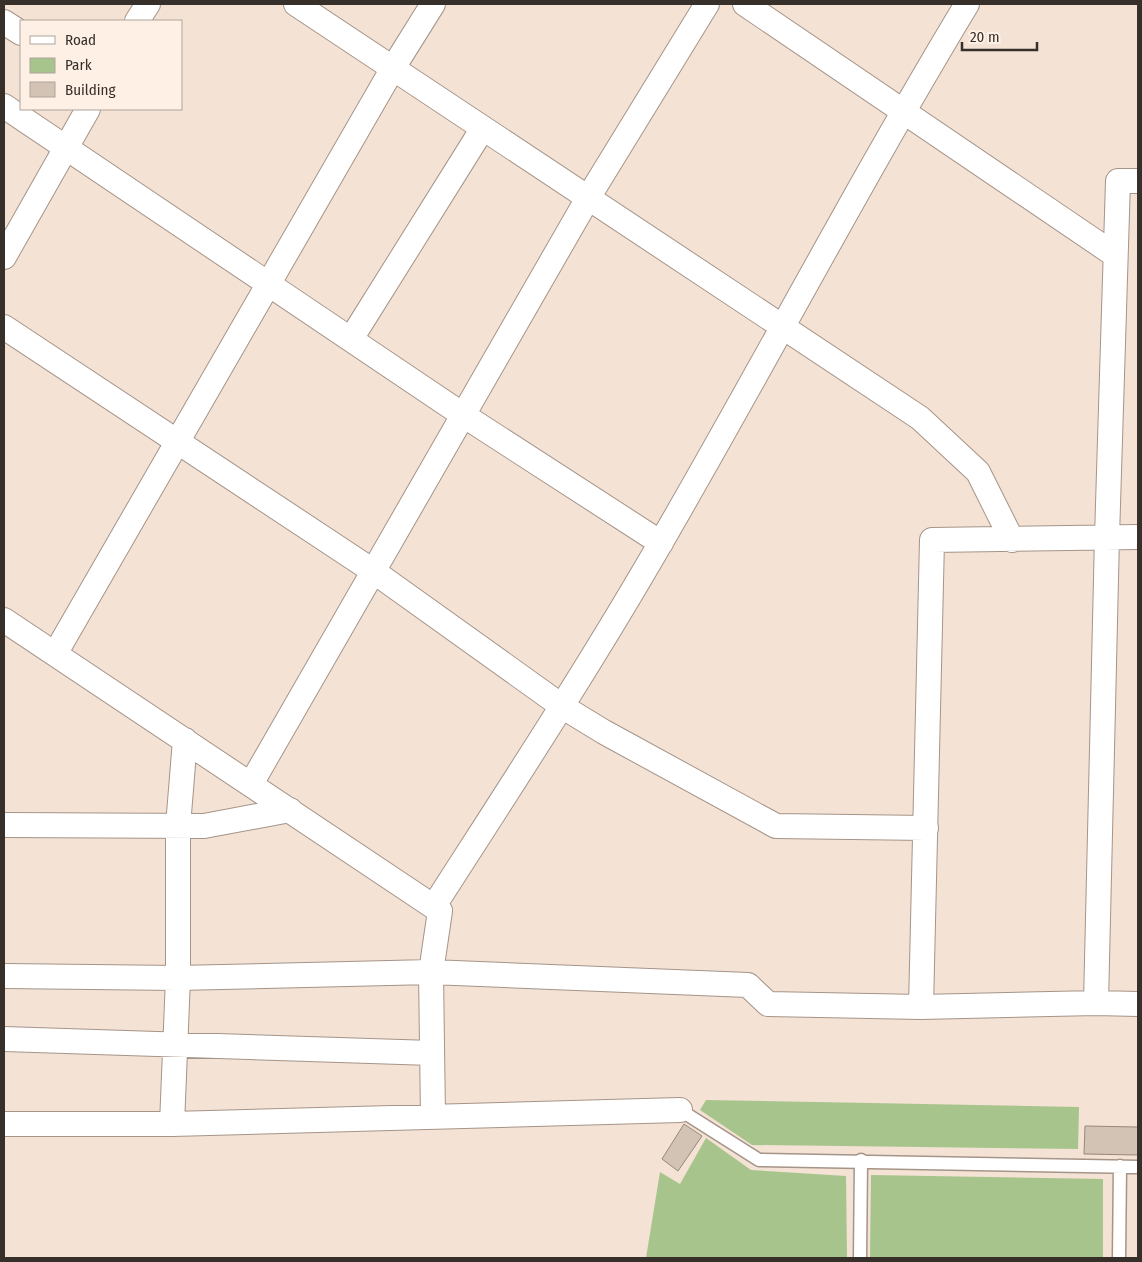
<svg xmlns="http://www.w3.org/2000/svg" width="1142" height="1262" font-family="'Fira Sans Condensed',sans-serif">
  <rect width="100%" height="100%" fill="#f4e2d4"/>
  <path fill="#a7c48d" d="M706 1100 1079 1107 1078 1149 752 1145 700 1110Z
    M706 1138 751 1170 846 1176 847 1258H646L660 1172 680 1184Z
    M871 1175 1103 1179V1258H870Z"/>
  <path fill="#d3c3b4" stroke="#97887a" d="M684 1124 702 1136 678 1171 662 1159Z
    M1085 1126 1138 1127V1155L1084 1154Z"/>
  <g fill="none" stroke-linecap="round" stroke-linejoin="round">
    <defs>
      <path id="service" d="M680 1110 759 1160 1138 1167
        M860 1258 861 1160
        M1119 1258 1120 1166"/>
      <path id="minor" d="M296 4 920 418 978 472 1012 540
        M745 4 1115 255
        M137 21 148 4
        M4 22 21 33
        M4 106 463 415 661 543
        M4 257 88 109
        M4 327 373 571 563 707 604 732 776 826 926 828
        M351 339 483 128
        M4 620 440 911 431 972 433 1117
        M55 654 393 68 433 4
        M251 784 588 198 707 4
        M4 825 204 826 290 810
        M434 906C511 786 589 667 660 544 764 365 860 181 967 4
        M4 976 178 978 431 972 748 985 768 1004 921 1007 1096 1003 1138 1004
        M1096 1003 1107 537 1118 181H1138
        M921 1007 932 540 1138 537
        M4 1039 432 1053
        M4 1124H172L680 1110
        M172 1124 178 978V826L185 740"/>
    </defs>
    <use href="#service" stroke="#a59488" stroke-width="15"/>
    <use href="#minor" stroke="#a59488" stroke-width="26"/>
    <use href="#service" stroke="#fff" stroke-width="12"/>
    <use href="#minor" stroke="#fff" stroke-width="24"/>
  </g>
  <rect width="1142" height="1262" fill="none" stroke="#362f2a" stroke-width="10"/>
  <rect x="20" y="20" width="162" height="90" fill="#fff0e5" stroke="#afa39a"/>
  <rect x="30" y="36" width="25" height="8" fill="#ffffff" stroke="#afa39a"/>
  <text x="65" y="45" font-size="15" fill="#362f2a">Road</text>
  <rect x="30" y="58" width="25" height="15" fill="#a7c48d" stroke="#afa39a"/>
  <text x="65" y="70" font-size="15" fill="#362f2a">Park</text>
  <rect x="30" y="82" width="25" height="15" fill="#d3c3b4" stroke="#afa39a"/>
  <text x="65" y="95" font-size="15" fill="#362f2a">Building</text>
  <path d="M962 42v8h75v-8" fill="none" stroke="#362f2a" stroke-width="2.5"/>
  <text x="970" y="42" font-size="15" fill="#362f2a" stroke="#fff0e5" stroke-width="4" paint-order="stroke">20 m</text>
</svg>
